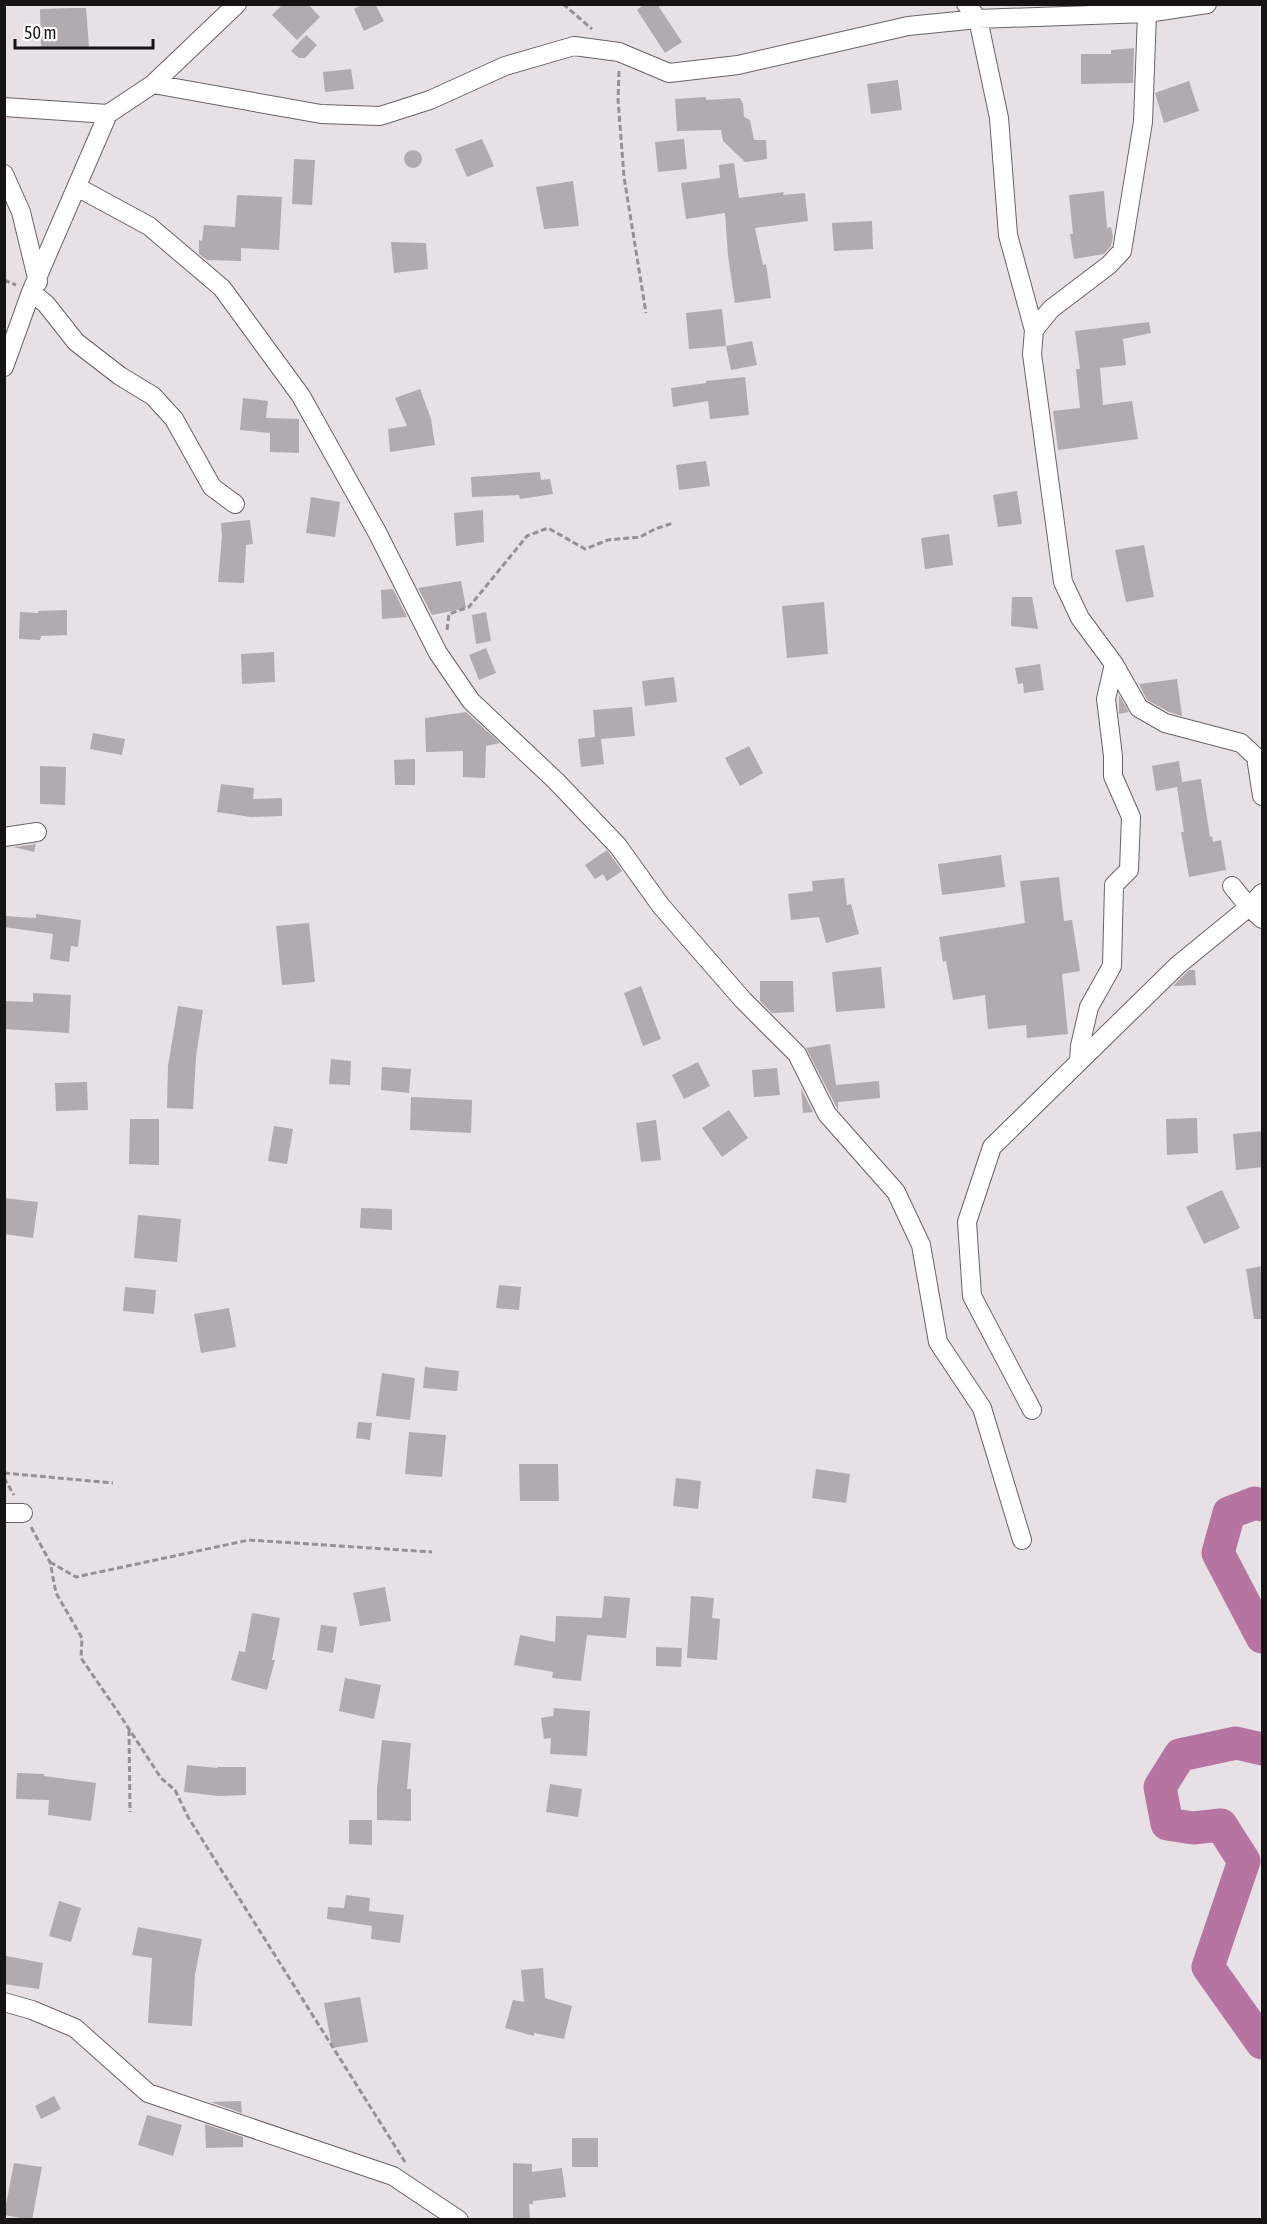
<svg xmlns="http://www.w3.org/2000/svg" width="1267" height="2224" font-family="'Asap Condensed',sans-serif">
  <rect width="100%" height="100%" fill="#e7e0e4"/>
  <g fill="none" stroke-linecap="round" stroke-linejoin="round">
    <path stroke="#b675a1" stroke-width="33" d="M1262 1505 1255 1503 1229 1513 1218 1553 1262 1637
      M1262 1749 1236 1743 1180 1755 1160 1787 1167 1824 1193 1828 1221 1825 1244 1861 1208 1967 1262 2043"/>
  </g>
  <path fill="#b1aaae" d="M283 4H308L320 17 297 40 272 15Z
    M363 4H375L384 21 364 31 354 9Z
    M644 4H657L682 42 665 53 637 10Z
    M73 8H86L89 47 41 48 40 9Z
    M306 35 317 45 305 58H299L291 51Z
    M1134 48 1133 83 1081 84V54H1111V50Z
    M351 69 354 89 325 92 323 72Z
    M898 80 902 110 871 114 867 84Z
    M1189 81 1199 111 1164 123 1155 93Z
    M706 97V100L740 98 743 104 744 117 750 120 754 140H766L767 159 745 162 723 141 721 130 677 131 675 99Z
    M482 139 494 166 467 177 455 149Z
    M684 139 687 169 658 172 655 142Z
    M404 159a9 9 0 1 1 18 0a9 9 0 1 1-18 0Z
    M294 159 315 160 312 205 292 204Z
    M734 163 739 198 784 192 783 195 805 193 808 221 755 228 763 265 766 264 771 298 735 303 728 256 725 213 686 219 681 183 720 178 719 165Z
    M573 181 579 226 544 229 536 187Z
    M1104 191 1107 228 1111 227 1113 237 1111 246 1104 254 1074 259 1070 234H1073L1069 195Z
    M237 195 282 197 279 250 241 248V261L207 260 199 254V240L202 241 204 225 235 227Z
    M872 221 873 249 834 251 832 223Z
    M391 242 426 243 428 269 394 273Z
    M722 309 726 346 689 349 686 313Z
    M1149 322 1151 333 1123 339 1126 365 1100 368 1103 405 1132 401 1138 439 1058 450 1053 411 1080 408 1076 369H1080L1075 331Z
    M752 341 757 365 731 370 726 346Z
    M745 377 749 415 710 419 708 401 673 407 671 388 706 383V381Z
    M420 389 431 419 435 445 390 452 388 429 407 426 395 398Z
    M243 398 268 401 266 418 299 419V453L270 452V433L240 430Z
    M706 461 710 486 679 490 676 465Z
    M540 472 541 480 550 479 553 494 520 499 519 495 472 497 471 477Z
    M1017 491 1022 524 998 527 993 495Z
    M311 497 340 502 335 537 306 533Z
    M483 510 484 542 456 546 454 513Z
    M250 520 253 544 246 545 244 583 218 582 222 536 221 523Z
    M949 534 953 565 925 569 921 538Z
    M1144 545 1154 597 1126 602 1115 550Z
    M461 581 466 608 432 615 418 588Z
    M393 589 407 617 382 619 381 590Z
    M1012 597H1032L1038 629 1011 626Z
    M824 602 828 654 787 658 782 606Z
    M67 610V635L41 636 40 640 19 639 20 612 38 613V611Z
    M486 612 491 641 476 644 472 615Z
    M486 648 496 673 479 680 469 655Z
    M274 652 275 682 242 684 241 654Z
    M1040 664 1044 690 1024 693 1023 683 1018 684 1015 668Z
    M674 677 677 702 645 706 642 681Z
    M1177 679 1182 716 1169 712 1147 700 1139 684Z
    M1119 695 1129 712 1119 714Z
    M632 707 635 736 601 739 604 764 581 767 578 739 595 737 593 710Z
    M466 712 500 743 486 746 485 778 463 777V751L426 752 425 718Z
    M93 733 125 739 122 755 90 749Z
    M749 746 763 773 740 786 725 758Z
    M415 759V785H395L394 760Z
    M1179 761 1182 782 1201 779 1210 837 1212 836 1213 842 1221 840 1226 870 1189 877 1181 832H1184L1177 787 1156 791 1152 766Z
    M40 766 66 767 65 805 40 804Z
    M221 784 254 788 253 799 282 798V816L251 817 217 812Z
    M36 844 34 852 13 847Z
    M607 850 622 871 607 881 603 874 595 879 585 865Z
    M1001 855 1005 887 942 895 938 864Z
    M1059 877 1064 921 1072 920 1080 971 1062 974 1068 1034 1027 1038 1026 1025 988 1029 985 995 953 1000 946 961 943 962 939 937 1025 923 1020 881Z
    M844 878 847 905 851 904 859 934 826 943 819 917 791 920 788 894 813 891 812 881Z
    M36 914 81 920 78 947 71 946 69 962 50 959 53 934 4 927V916L36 918Z
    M309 923 315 982 282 985 276 926Z
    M881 967 885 1008 836 1012 832 972Z
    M1189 970H1195L1196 985 1173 986Z
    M760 981H793L794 1012 772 1013 760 1001Z
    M641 986 661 1039 643 1046 624 993Z
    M33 993 71 995 69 1033 4 1029V1001L33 1002Z
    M178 1006 203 1010 196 1057 193 1109 167 1108 168 1066Z
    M830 1044 836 1085 879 1081 880 1098 838 1102V1110L806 1048Z
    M331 1059 351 1061 350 1085 329 1084Z
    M698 1062 710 1086 684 1099 672 1075Z
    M382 1067 411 1069 409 1093 381 1090Z
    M777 1068 780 1095 754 1097 752 1070Z
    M87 1082 88 1110 56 1111 55 1083Z
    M801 1088 813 1112 803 1113Z
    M411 1097 472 1100 471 1133 410 1130Z
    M729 1110 748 1138 722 1157 702 1128Z
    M1197 1118 1198 1153 1167 1155 1166 1119Z
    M130 1119H159V1165L129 1164Z
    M656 1120 661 1160 641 1162 636 1123Z
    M274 1126 293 1129 287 1164 268 1161Z
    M1263 1131V1167L1236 1170 1233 1134Z
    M1222 1190 1240 1228 1204 1244 1186 1207Z
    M4 1198 38 1202 33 1238 4 1234Z
    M361 1208 392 1209V1230L360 1228Z
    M138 1215 181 1219 177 1262 134 1258Z
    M1263 1266V1319H1254L1246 1269Z
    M499 1285 521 1287 519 1310 496 1308Z
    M125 1287 156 1290 154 1314 123 1311Z
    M229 1308 236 1347 201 1353 194 1314Z
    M425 1367 459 1371 457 1391 423 1388Z
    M382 1373 415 1378 410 1420 376 1416Z
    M358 1422 372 1423 370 1440 356 1438Z
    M409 1432 446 1435 442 1477 405 1474Z
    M519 1464H558L559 1501H520Z
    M816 1469 850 1474 846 1503 812 1498Z
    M676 1478 701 1481 698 1509 673 1506Z
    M385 1587 391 1621 360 1626 353 1593Z
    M604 1596 630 1598 626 1638 587 1635 581 1681 552 1678 553 1672 514 1665 520 1635 555 1642 556 1616 602 1618Z
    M691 1596 714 1598 712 1618 720 1619 717 1660 687 1658Z
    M252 1613 280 1618 272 1660H275L267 1690 231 1680 239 1651 245 1652Z
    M321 1625 337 1627 333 1653 317 1650Z
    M656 1647 682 1648 681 1667 656 1666Z
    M345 1678 381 1685 374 1719 339 1711Z
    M554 1708 590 1711 587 1756 550 1754 551 1738 544 1739 541 1718 553 1716Z
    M382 1740 411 1743 407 1789H411V1821L377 1820V1789Z
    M187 1765 217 1768V1767H246V1795L218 1796 184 1792Z
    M17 1773 44 1774V1776L96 1783 91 1821 48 1815 49 1800 16 1799Z
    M550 1784 582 1789 578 1817 546 1812Z
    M349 1820H372V1845L349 1844Z
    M346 1895 370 1898 369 1911 404 1915 400 1943 371 1939 372 1926 327 1919 328 1907 344 1908Z
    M59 1901 81 1908 71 1942 49 1936Z
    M138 1927 202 1939 195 1975 192 2026 148 2023 152 1958 132 1955Z
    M6 1956 43 1963 39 1989 4 1984Z
    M543 1968 545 1998 572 2006 564 2039 534 2033V2036L505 2028 513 2000 524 2002 521 1970Z
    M360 1997 368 2042 332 2048 324 2003Z
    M54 2096 61 2109 41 2119 35 2106Z
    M241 2101 242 2113 210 2102Z
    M147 2115 182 2125 173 2156 138 2145Z
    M205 2124 243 2137V2147L206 2148Z
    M572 2138H598V2167H572Z
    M14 2163 42 2167 32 2220 4 2215Z
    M513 2163 532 2164V2172L562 2168 566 2197 533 2201V2204H529L530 2220H513Z"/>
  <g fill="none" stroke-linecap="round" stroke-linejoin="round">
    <defs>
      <path id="minor" d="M966 4 978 19 999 118 1008 235 1034 330
        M1147 13 1143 122 1122 251 1109 265 1051 309 1034 330 1032 354 1063 582 1080 618 1114 664 1139 708 1165 723 1241 743 1256 757 1262 796
        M153 84 321 114 380 116 430 100 505 66 574 46 619 52 669 73 738 65 908 26 978 19 1147 13 1207 4
        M4 107 108 114 153 84 237 4
        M4 174 21 212 38 282
        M77 187 149 226 222 288 301 396 377 532 438 653 471 701 556 781 618 846 661 906 743 1000 797 1054 827 1114 896 1192 921 1245 938 1342 982 1408 1022 1540
        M31 292 46 304 76 342 120 376 153 396 174 419 212 487 235 504
        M4 367 31 292 108 114
        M4 837 37 832
        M1232 886 1249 907 1262 919
        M1079 1062 1080 1046 1089 1007 1112 966 1114 885 1129 870 1131 817 1113 776V756L1106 699 1114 664
        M1032 1410 972 1296 967 1222 992 1147 1178 965 1249 907 1262 893
        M4 1513H23
        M4 2002 32 2010 75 2028 148 2093 393 2176 459 2220"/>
    </defs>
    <use href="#minor" stroke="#696367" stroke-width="20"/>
    <path stroke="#959093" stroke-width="3" stroke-dasharray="6 3" stroke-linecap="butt" d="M563 4 592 29
      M619 71 618 99 624 177 646 313
      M4 280 16 285
      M447 630 449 614 469 607 527 536 548 528 585 549 608 540 640 537 655 529 673 523
      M4 1473 113 1483
      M4 1478 14 1495
      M31 1527 50 1562 56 1593 82 1638 81 1658 114 1706 161 1778 175 1790 188 1817 405 2162
      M50 1562 76 1577 249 1540 432 1552
      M129 1730 130 1812"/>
    <use href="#minor" stroke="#fff" stroke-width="18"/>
  </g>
  <rect width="1267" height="2224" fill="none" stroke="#161315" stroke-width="12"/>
  <path d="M15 39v9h138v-9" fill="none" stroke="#161315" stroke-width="3"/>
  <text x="24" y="39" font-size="18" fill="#161315" stroke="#ffffff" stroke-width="4.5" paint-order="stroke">50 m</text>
</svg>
